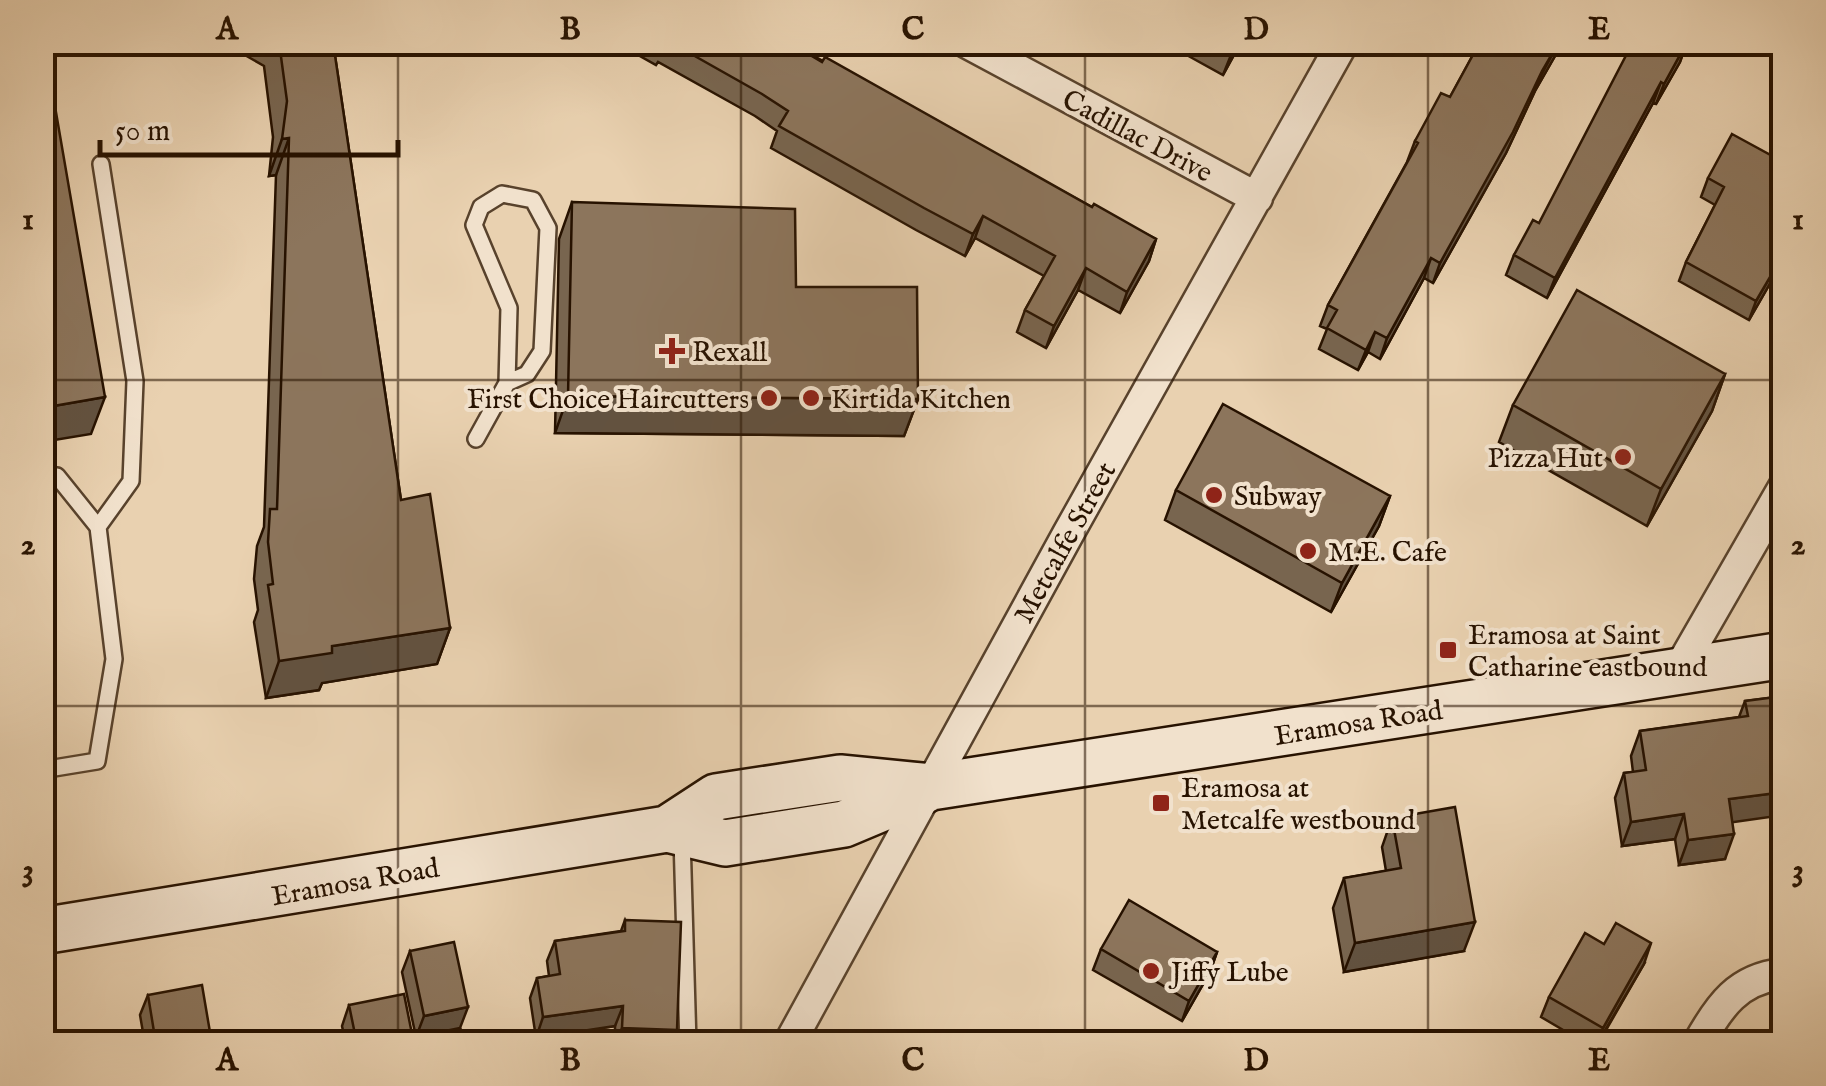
<svg xmlns="http://www.w3.org/2000/svg" width="1826" height="1086" font-family="'IM FELL English',serif">
  <rect width="100%" height="100%" fill="#e9d1b0"/>
  <filter id="stains"><feTurbulence type="fractalNoise" baseFrequency=".002" numOctaves="4"/><feColorMatrix values="0 0 0 0 .2 0 0 0 0 .09 0 0 0 0 .02 0 0 0 .5 -.17"/></filter>
  <radialGradient id="worn" r=".72"><stop offset=".6" stop-color="#630" stop-opacity="0"/><stop offset="1" stop-color="#630" stop-opacity=".3"/></radialGradient>
  <g fill="none" stroke-linecap="round" stroke-linejoin="round">
    <defs>
      <path id="service" d="M476 439 507 383 509 308 474 225 481 207 502 194 533 200 548 228 542 351 527 374 507 383
        M42 479 57 476 98 527 114 659 97 761 42 770
        M98 527 131 481 135 381 101 164
        M682 838 688 1044"/>
      <path id="minor" d="M966 42 1257 198
        M1677 673 1784 487
        M789 1044 1068 534 1343 42
        M1698 1044C1719 1006 1738 978 1784 974"/>
      <path id="secondary" d="M667 829 725 843 844 824 925 790
        M42 931 667 829 716 797 735 794 840 778 931 787 1784 655"/>
    </defs>
    <use href="#service" stroke="#58422c" stroke-width="20"/>
    <use href="#minor" stroke="#58422c" stroke-width="35"/>
    <use href="#secondary" stroke="#271200" stroke-width="50"/>
    <use href="#service" stroke="#f1e1cc" stroke-width="15"/>
    <use href="#minor" stroke="#f1e1cc" stroke-width="30"/>
    <use href="#secondary" stroke="#f1e1cc" stroke-width="45"/>
  </g>
  <path fill="#78654f" stroke="#271200" stroke-width="2.5" d="M222 42H333L401 500 450 628 437 664 322 683 319 690 266 698 254 622 258 610 254 579 257 546 264 527 276 175 269 176 273 137 264 66Z
    M615 42H788L1092 207 1156 239 1149 261 1120 313 1078 290 1046 348 1017 332 1025 310 1044 276 975 238 965 256 916 230 771 148 777 131 755 116 658 62 656 65Z
    M1176 42H1241L1223 75 1174 48Z
    M1480 42H1563L1535 91 1506 153 1433 283 1424 278 1380 359 1368 352 1358 370 1319 349 1327 329 1320 326 1328 305 1407 162 1415 141 1450 97Z
    M1687 42 1680 62 1656 104 1653 103 1547 298 1506 275 1514 255Z
    M1784 148V259L1749 320 1679 281 1686 262 1715 205 1701 197 1708 178 1778 159Z
    M572 202 796 287 918 399 904 436 555 433 559 239Z
    M1725 374 1712 411 1647 526 1499 442 1513 405Z
    M1176 490 1390 496 1379 526 1331 612 1165 520Z
    M1784 696 1732 822 1725 859 1679 865 1675 839 1622 846 1615 798 1624 773 1633 772 1631 756 1640 731 1739 717 1745 701Z
    M1392 818 1464 951 1344 972 1333 908 1344 878 1386 871 1382 847Z
    M625 920 672 1044H615V1026L536 1038 530 998 537 978 549 976 547 961 555 941 621 931Z
    M1101 949 1217 952 1210 972 1182 1021 1093 970Z
    M410 951 460 1028 416 1037 402 972Z
    M1644 964 1598 1044H1587L1541 1017 1549 997Z
    M148 995 212 1044H145L140 1015Z
    M349 1005 414 1044H346L342 1026Z"/>
  <path fill="#625240" stroke="#271200" stroke-width="2.5" d="M1237 42H1241L1223 75 1231 55Z
    M1559 42H1563L1535 91 1506 153 1433 283 1440 263Z
    M1687 42 1680 62 1656 104 1664 84Z
    M1661 82 1653 103 1547 298 1555 278Z
    M289 138 276 175 269 176 282 139Z
    M983 216 975 238 965 256 973 234Z
    M1156 239 1149 261 1120 313 1127 292Z
    M1784 253V259L1749 320 1756 301Z
    M1431 258 1424 278 1380 359 1387 338Z
    M1086 268 1078 290 1046 348 1054 326Z
    M1375 332 1368 352 1358 370 1366 350Z
    M1725 374 1712 411 1647 526 1661 489Z
    M568 396 918 399 904 436 555 433Z
    M105 397 91 434 42 442V408Z
    M1390 496 1379 526 1331 612 1342 583Z
    M450 628 437 664 322 683 319 690 266 698 279 661 332 646Z
    M1784 792V815L1720 824 1729 799Z
    M1684 814 1675 839 1622 846 1631 822Z
    M1734 834 1725 859 1679 865 1688 840Z
    M1475 922 1464 951 1344 972 1355 943Z
    M1651 943 1644 964 1597 1044 1603 1028Z
    M1217 952 1210 972 1182 1021 1189 1001Z
    M623 1006 615 1026 536 1038 543 1017Z
    M468 1007 460 1028 416 1037 424 1016Z
    M622 1028 677 1030 672 1044H616Z"/>
  <path fill="#8c755c" stroke="#271200" stroke-width="2.5" d="M279 42H333L401 500 430 494 450 628 332 646V653L279 661 268 585 273 584 268 542 270 509H277L289 138 282 139 287 101Z
    M670 42H788L822 62 825 57 1092 207 1094 204 1156 239 1127 292 1086 268 1054 326 1025 310 1055 256 983 216 973 234 924 208 779 126 788 111 762 94Z
    M1208 42H1237L1231 55Z
    M1480 42H1559L1542 71 1513 132 1440 263 1431 258 1387 338 1375 332 1366 350 1327 328 1337 310 1328 305 1418 143 1415 141 1441 93 1450 97Z
    M1633 42H1687L1664 84 1661 82 1555 278 1514 255 1533 220 1539 223Z
    M42 84 52 89 105 397 42 408Z
    M1732 134 1778 159 1784 148V253L1756 301 1686 262 1724 187 1708 178Z
    M572 202 795 209 796 287H917L918 399 568 396Z
    M1577 290 1725 374 1661 489 1513 405Z
    M1223 404 1390 496 1342 583 1176 490Z
    M1784 696V792L1729 799 1734 834 1688 840 1684 814 1631 822 1624 773 1646 770 1640 731 1748 716 1745 701Z
    M1455 807 1475 922 1355 943 1344 878 1401 868 1392 818Z
    M1129 900 1217 952 1189 1001 1101 949Z
    M625 920 681 922 677 1030 622 1028 623 1006 543 1017 537 978 560 974 555 941 625 931Z
    M1616 923 1651 943 1603 1028 1549 997 1585 933 1604 944Z
    M454 942 468 1007 424 1016 410 951Z
    M202 985 212 1044H156L148 995Z
    M404 994 414 1044H357L349 1005Z
    M911 1036 925 1044H907Z"/>
  <path fill="none" stroke="#271200" stroke-width="2.5" stroke-opacity="0.55" d="M398 42V1044M741 42V1044M1085 42V1044M1428 42V1044M42 380H1784M42 706H1784"/>
  <g fill="#8f2418" stroke="#f1e1cc" stroke-width="4">
    <path d="M667 336h10v10h10v10h-10v10h-10v-10h-10v-10h10z"/>
    <circle cx="769" cy="398" r="10"/>
    <circle cx="811" cy="398" r="10"/>
    <circle cx="1623" cy="457" r="10"/>
    <circle cx="1214" cy="495" r="10"/>
    <circle cx="1308" cy="551" r="10"/>
    <rect x="1438" y="640" width="20" height="20" rx="5"/>
    <rect x="1151" y="793" width="20" height="20" rx="5"/>
    <circle cx="1151" cy="971" r="10"/>
  </g>
  <g text-anchor="middle" stroke-width="8" stroke-linejoin="round" paint-order="stroke">
    <g font-size="28" fill="#271200" stroke="#f1e1cc">
      <text transform="translate(1138 135) rotate(28)" y="10">Cadillac Drive</text>
      <text transform="translate(1064 542) rotate(-61)" y="10">Metcalfe Street</text>
      <text transform="translate(1358 722) rotate(-9)" y="10">Eramosa Road</text>
      <text transform="translate(355 881) rotate(-10)" y="10">Eramosa Road</text>
    </g>
    <g font-size="28" fill="#271200" stroke="#f1e1cc" text-anchor="start">
      <text x="692" y="361">Rexall</text>
      <text x="749" y="408" text-anchor="end">First Choice Haircutters</text>
      <text x="831" y="408">Kirtida Kitchen</text>
      <text x="1603" y="467" text-anchor="end">Pizza Hut</text>
      <text x="1234" y="505">Subway</text>
      <text x="1328" y="561">M.E. Cafe</text>
      <text x="1468" y="644">Eramosa at Saint<tspan x="1468" dy="32">Catharine eastbound</tspan></text>
      <text x="1181" y="797">Eramosa at<tspan x="1181" dy="32">Metcalfe westbound</tspan></text>
      <text x="1171" y="981">Jiffy Lube</text>
    </g>
  </g>
  <rect width="1826" height="1086" fill="none" stroke="#e9d1b0" stroke-width="110"/>
  <path d="M100 140v15h298v-15" fill="none" stroke="#271200" stroke-width="5"/>
  <text x="115" y="140" font-size="30" fill="#271200" stroke="#f1e1cc" stroke-width="8" paint-order="stroke">50 m</text>
  <rect x="55" y="55" width="1716" height="976" fill="none" stroke="#271200" stroke-width="4"/>
  <g font-size="32" text-anchor="middle" font-weight="bold" fill="#271200">
    <text x="227" y="39">A</text>
    <text x="570" y="39">B</text>
    <text x="913" y="39">C</text>
    <text x="1256" y="39">D</text>
    <text x="1599" y="39">E</text>
    <text x="28" y="229">1</text>
    <text x="1798" y="229">1</text>
    <text x="28" y="554">2</text>
    <text x="1798" y="554">2</text>
    <text x="28" y="880">3</text>
    <text x="1798" y="880">3</text>
    <text x="227" y="1070">A</text>
    <text x="570" y="1070">B</text>
    <text x="913" y="1070">C</text>
    <text x="1256" y="1070">D</text>
    <text x="1599" y="1070">E</text>
  </g>
  <rect width="100%" height="100%" filter="url(#stains)"/>
  <rect width="100%" height="100%" fill="url(#worn)"/>
</svg>
